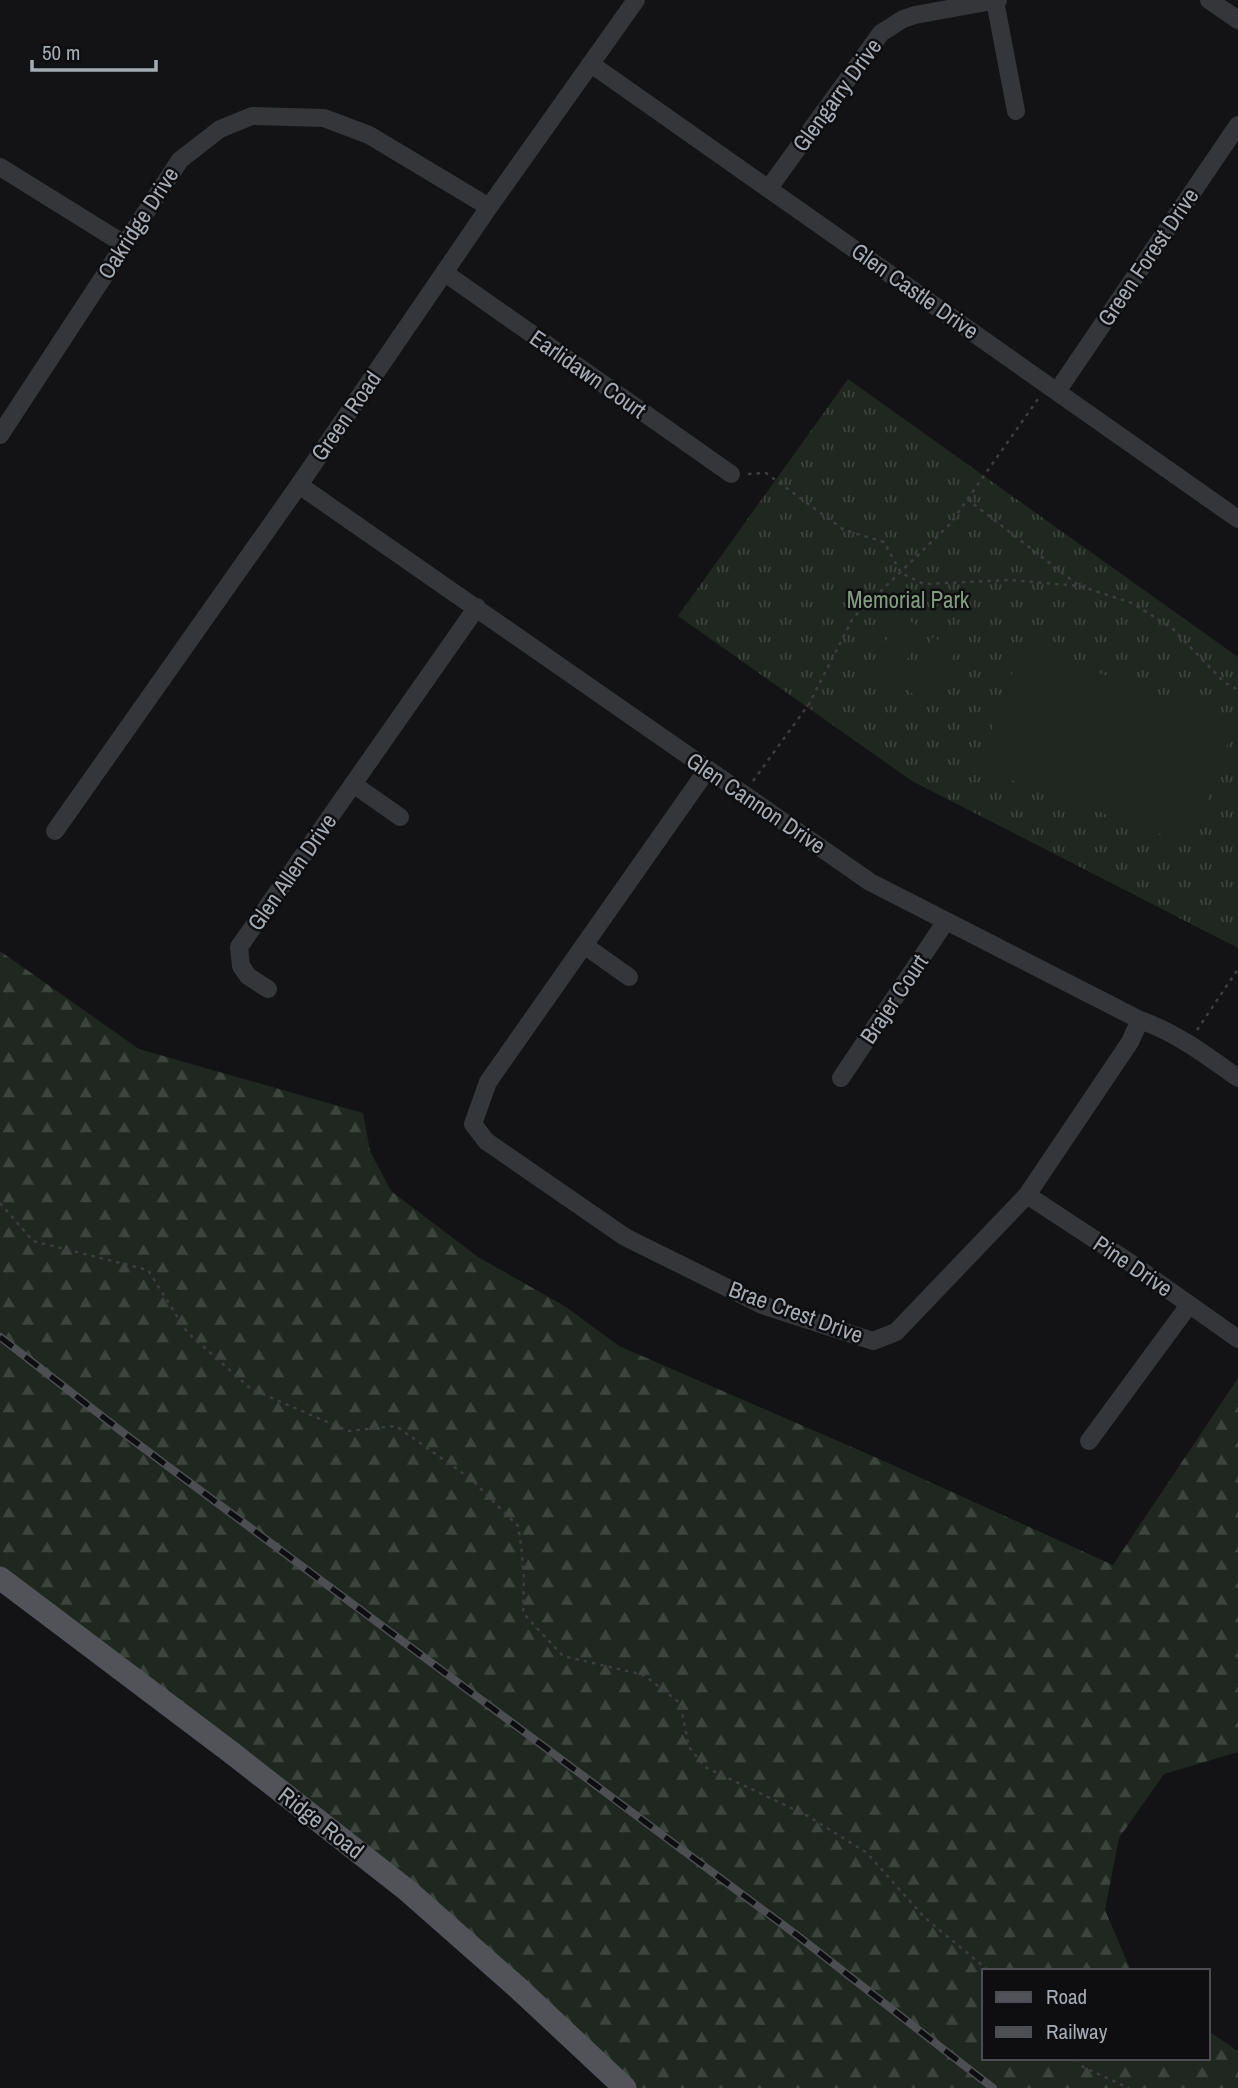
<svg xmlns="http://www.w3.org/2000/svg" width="1238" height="2088" font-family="'Archivo Narrow',sans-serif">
  <defs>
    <pattern id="grass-tufts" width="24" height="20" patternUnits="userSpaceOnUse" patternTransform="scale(1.75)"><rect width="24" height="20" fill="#202720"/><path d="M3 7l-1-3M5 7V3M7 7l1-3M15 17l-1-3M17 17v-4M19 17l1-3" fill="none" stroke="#3d443e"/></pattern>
    <pattern id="forest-firs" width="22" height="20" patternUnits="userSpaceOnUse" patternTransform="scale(1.75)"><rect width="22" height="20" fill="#202720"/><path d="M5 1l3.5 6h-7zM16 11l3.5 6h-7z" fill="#3d443e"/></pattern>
  </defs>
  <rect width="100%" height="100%" fill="#131315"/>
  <path fill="url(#grass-tufts)" d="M848 379 1238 657V948L912 781 678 616Z"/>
  <path fill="url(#forest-firs)" d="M0 951 139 1049 363 1113 370 1151 391 1191 478 1257 566 1307 619 1346 877 1458 1113 1565 1238 1378V1752L1164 1774 1119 1838 1105 1910 1131 1971H984V2058H1208V2031L1238 2051V2088H627L449 1930 0 1577Z"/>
  <path fill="#202720" d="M902 616 925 631 893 681 870 666Z
    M933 637 956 651 924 701 901 686Z
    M1022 645 1235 723 1191 845 978 768Z"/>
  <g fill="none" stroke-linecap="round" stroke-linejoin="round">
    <path stroke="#3b3d40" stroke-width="2.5" stroke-dasharray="3.5 5" stroke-linecap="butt" d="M748 474 766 473 844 530 884 542 901 573 924 584 1009 580 1080 586 1132 603 1172 628 1224 682 1238 690
      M967 499 1078 585
      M753 781 809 704 853 618 950 524 1038 399
      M1197 1030 1238 969
      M0 1203 33 1241 148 1270 187 1332 251 1389 348 1431 396 1426 471 1479 518 1526 521 1544 524 1580 523 1613 563 1656 644 1675 680 1703 689 1747 705 1767 808 1816 867 1853 924 1917 989 1971
      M1078 2058 1083 2067 1129 2088"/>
    <path stroke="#343639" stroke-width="18" d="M1209 0 1238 20
      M995 1 1016 111
      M591 64 1238 519
      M0 167 124 244
      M769 188 881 33 903 19 915 15 998 0
      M445 273 731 474
      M1058 390 1238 125
      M0 435 180 160 220 129 252 116 324 118 369 135 489 207
      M299 485 870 882 1140 1020C1177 1033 1207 1056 1238 1078
      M707 770 488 1082 473 1124 486 1141 625 1237 762 1305 873 1341 896 1332 1027 1195 1130 1042 1140 1020
      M353 784 400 817
      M55 831 299 485 489 207 636 0
      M584 945 629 977
      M268 989 248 976 241 966 239 947 477 607
      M841 1078 946 921
      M1027 1195 1132 1264 1238 1339
      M1089 1441 1189 1305"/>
    <path stroke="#515358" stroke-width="23" d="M0 1578 232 1753 408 1891 517 1987 625 2088"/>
    <defs>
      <path id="rail" d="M0 1337 130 1438 798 1936 993 2088"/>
    </defs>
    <use href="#rail" stroke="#4c4e52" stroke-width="8"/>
    <use href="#rail" stroke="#0e0e10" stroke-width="5" stroke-dasharray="16" stroke-linecap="butt"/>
  </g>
  <g text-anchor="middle" stroke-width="5" stroke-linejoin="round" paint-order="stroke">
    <g font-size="23" fill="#a6acb4" stroke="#0e0e10">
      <text transform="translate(837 95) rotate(-54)" y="8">Glengarry Drive</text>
      <text transform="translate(138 223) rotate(-57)" y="8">Oakridge Drive</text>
      <text transform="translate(1148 257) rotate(-56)" y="8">Green Forest Drive</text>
      <text transform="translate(915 291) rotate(35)" y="8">Glen Castle Drive</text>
      <text transform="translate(588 374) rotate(35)" y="8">Earlidawn Court</text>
      <text transform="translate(346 416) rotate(-55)" y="8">Green Road</text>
      <text transform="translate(756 803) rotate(34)" y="8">Glen Cannon Drive</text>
      <text transform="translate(292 872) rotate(-55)" y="8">Glen Allen Drive</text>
      <text transform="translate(894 999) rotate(-56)" y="8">Brajer Court</text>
      <text transform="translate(1133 1266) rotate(34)" y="8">Pine Drive</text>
      <text transform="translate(796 1312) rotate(20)" y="8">Brae Crest Drive</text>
      <text transform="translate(321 1823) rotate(38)" y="8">Ridge Road</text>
    </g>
    <g font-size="23" fill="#809e7e" stroke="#0e0e10">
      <text x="908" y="608">Memorial Park</text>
    </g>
  </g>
  <rect x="982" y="1969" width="228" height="91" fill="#0e0e10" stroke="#4b4d52" stroke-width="2"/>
  <rect x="996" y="1992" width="35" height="10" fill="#515358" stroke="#4b4d52" stroke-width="2"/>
  <text x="1046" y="2004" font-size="21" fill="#a6acb4">Road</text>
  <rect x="996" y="2027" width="35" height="10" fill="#4c4e52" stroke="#4b4d52" stroke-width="2"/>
  <text x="1046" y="2039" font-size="21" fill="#a6acb4">Railway</text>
  <path d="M32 60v10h124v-10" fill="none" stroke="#a6acb4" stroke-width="3.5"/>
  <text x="42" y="60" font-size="21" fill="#a6acb4" stroke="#0e0e10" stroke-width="5" paint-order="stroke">50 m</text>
</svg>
